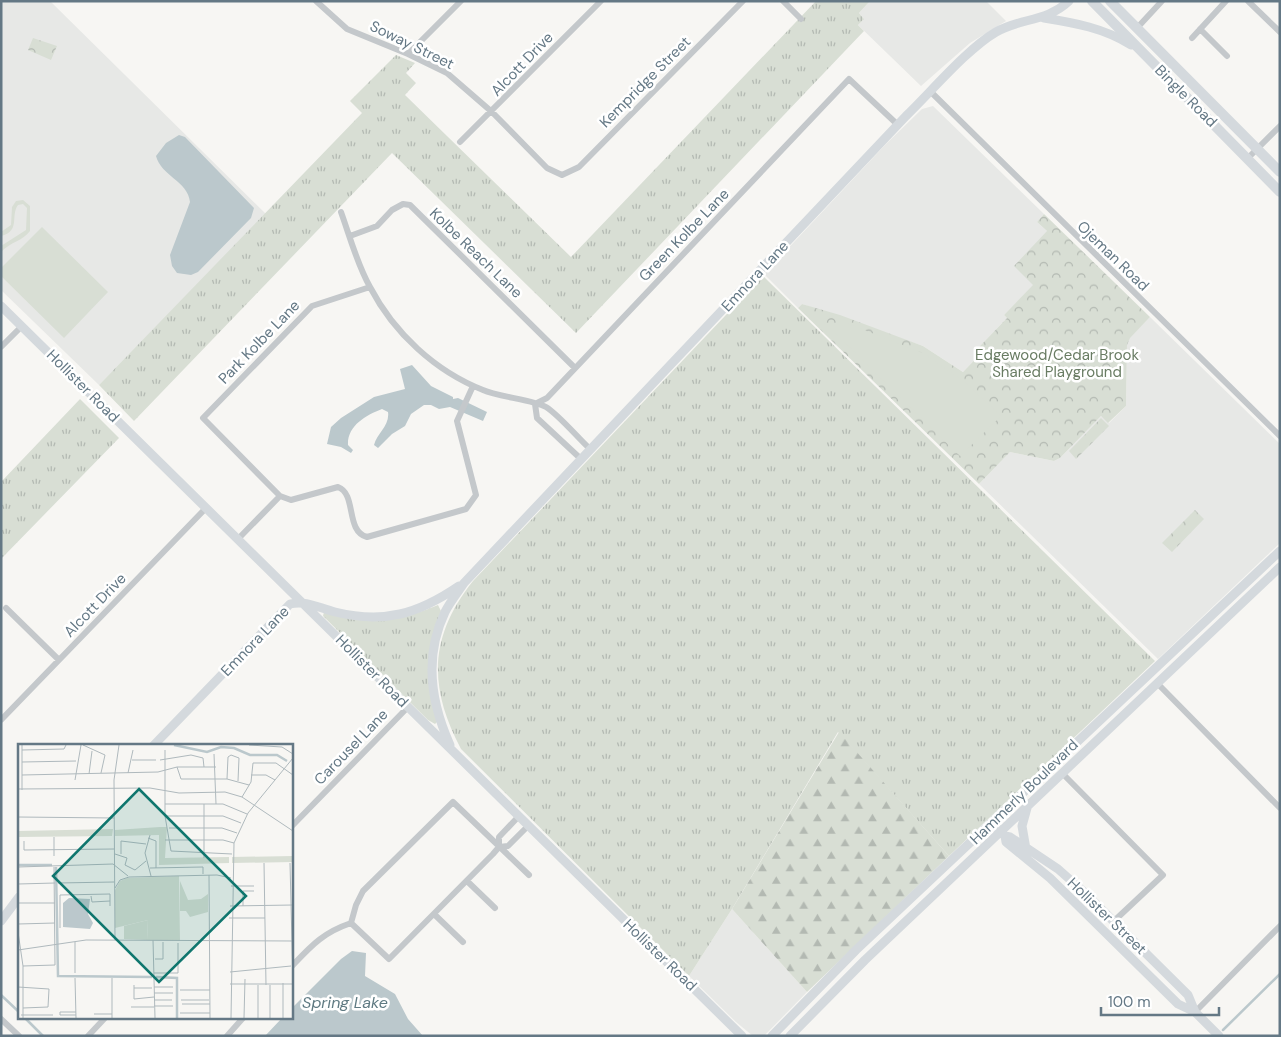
<svg xmlns="http://www.w3.org/2000/svg" width="1281" height="1037" font-family="'DM Sans',sans-serif">
  <defs>
    <pattern id="grass-tufts" width="24" height="20" patternUnits="userSpaceOnUse" patternTransform="scale(1.25)"><rect width="24" height="20" fill="#d8ded4"/><path d="M3 7l-1-3M5 7V3M7 7l1-3M15 17l-1-3M17 17v-4M19 17l1-3" fill="none" stroke="#b3b9b2"/></pattern>
    <pattern id="forest-firs" width="22" height="20" patternUnits="userSpaceOnUse" patternTransform="scale(1.25)"><rect width="22" height="20" fill="#d8ded4"/><path d="M5 1l3.5 6h-7zM16 11l3.5 6h-7z" fill="#b3b9b2"/></pattern>
    <pattern id="park-crowns" width="20" height="18" patternUnits="userSpaceOnUse" patternTransform="scale(1.25)"><rect width="20" height="18" fill="#d8ded4"/><path d="M2 6a3 3 0 1 1 6 0M12 15a3 3 0 1 1 6 0" fill="none" stroke="#b3b9b2"/></pattern>
  </defs>
  <rect width="100%" height="100%" fill="#f7f6f3"/>
  <path fill="#e7e8e6" d="M1 1H50L266 214 99 385 1 290Z
    M870 1H986L1006 21 970 43 921 86 858 25 864 19 859 13Z
    M933 106 1044 214 1037 222 1047 231 1034 285 1004 315 1007 318 979 347 983 351 963 372 923 346 802 304 798 308 764 274 885 145 922 109Z
    M1150 317 1280 444V543L1158 659 979 484 1010 452 1054 461 1060 458 1101 416 1109 423 1126 406 1127 345 1129 338Z
    M732 909 807 992 764 1036H753L736 1022 689 976Z"/>
  <path fill="url(#grass-tufts)" d="M816 1H870L859 13 864 19 858 25 864 31 576 333 392 153 134 421 99 385 362 113 350 101 396 55 415 63 406 73 416 83 405 95 571 257Z
    M763 276 1155 661 949 856 838 732 732 909 689 976 461 749C428 687 429 636 473 581Z
    M80 399 119 438 1 559V482Z
    M438 605 441 611 434 635 437 722 435 724 428 720 323 616 324 612C374 621 389 625 438 605Z"/>
  <path fill="url(#forest-firs)" d="M839 732 949 856 807 992 732 909Z"/>
  <path fill="url(#park-crowns)" d="M33 38 57 46 51 60 28 50Z
    M1044 214 1150 317 1130 338 1127 345 1126 406 1108 423 1101 416 1060 458 1054 461 1010 452 979 484 798 308 802 304 840 315 923 346 963 372 983 351 979 347 1007 318 1004 315 1033 285 1014 266 1047 231 1037 222Z
    M1101 418 1109 426 1076 459 1069 451Z
    M1195 510 1204 519 1172 552 1162 543Z"/>
  <path fill="#d8ded4" d="M23 200 30 206V231C23 241 10 242 1 252V246L26 230 27 208 23 204 18 205C10 216 21 231 1 236V232L11 225 12 207 16 201Z
    M42 227 108 292 64 338 1 276V268Z
    M846 323 923 353 966 383 1001 416 960 456 834 332Z"/>
  <path fill="#bbc8cc" d="M179 135 185 137 254 208 251 218 198 272 191 275 177 273 172 266 170 255 190 202C188 181 161 176 156 156L166 143Z
    M412 365 431 386 453 397V399L458 398 487 412 483 421 450 407 439 409 431 405H424L411 414 405 426 392 434 378 448 374 445C377 433 390 426 388 412L382 409C366 415 347 426 348 445L353 450 351 453 341 447 327 444 331 427 341 418 374 397 405 389 400 369Z
    M352 951 366 953 365 976 395 994 408 1019 423 1036H265L282 1018H291V1009L341 959Z"/>
  <g fill="none" stroke-linecap="round" stroke-linejoin="round">
    <path stroke="#bbc8cc" stroke-width="2.5" d="M1 995 19 1012
      M25 1018 43 1036
      M1223 1030 1280 974"/>
    <path stroke="#c4c8cb" stroke-width="6" d="M316 1 347 29 408 54 447 73 492 112 547 168 562 175 579 167 743 1
      M783 1 801 19
      M1248 1 1280 32
      M1137 28 1162 1
      M1200 29 1227 56
      M1192 38 1226 1
      M408 54 461 1
      M931 92 1280 436
      M460 142 601 1
      M1247 159 1280 126
      M341 212C350 237 357 264 370 287 394 333 435 371 483 390 499 397 534 400 546 407 559 415 578 438 590 449
      M350 236 377 226 392 210 403 204 410 205 575 368
      M1 347 22 326
      M535 404 547 398 849 79 898 125
      M535 404 537 418 581 459
      M280 496 203 418 312 306 370 287
      M238 539 280 496 291 500 338 487C357 494 345 531 367 537L466 509 476 495 457 421 473 386
      M6 608 59 660
      M1157 683 1280 808
      M1 720 206 508
      M1062 773 1163 875 1114 921
      M291 827 408 707
      M499 847 508 846 528 826
      M467 881 495 908
      M434 914 463 942
      M351 923 389 959 493 854 499 847V837L519 816
      M291 967C311 946 322 933 351 923L356 905 363 891 453 802 529 875
      M1195 1012 1280 926
      M1 1019 19 1036
      M88 1036 105 1018
      M227 1036 243 1018"/>
    <path stroke="#d4d9dd" stroke-width="9" d="M1044 18C1075 23 1104 28 1131 45
      M1 306 742 1036
      M450 745C431 703 424 656 445 612 450 602 458 592 464 583L906 116C931 92 967 49 996 32 1020 18 1047 22 1069 1
      M153 746 290 604C306 600 319 608 335 612 384 624 418 614 459 586
      M996 827 1005 836 1006 842 1050 878 1178 1004 1195 1012 1219 1036
      M1005 836 1010 837 1058 869 1084 892 1188 995 1195 1012
      M1026 849 1022 826 1027 808
      M1 921 19 897
      M772 1036 856 950 1280 551
      M790 1036 865 960 1280 567"/>
    <path stroke="#d4d9dd" stroke-width="10" d="M1092 1 1280 192
      M1110 1 1280 172"/>
  </g>
  <g text-anchor="middle" stroke-width="5" stroke-linejoin="round" paint-order="stroke">
    <g font-size="15" fill="#647885" stroke="#fff">
      <text transform="translate(412 45) rotate(26)" y="5">Soway Street</text>
      <text transform="translate(522 64) rotate(-46)" y="5">Alcott Drive</text>
      <text transform="translate(645 82) rotate(-45)" y="5">Kempridge Street</text>
      <text transform="translate(1186 96) rotate(45)" y="5">Bingle Road</text>
      <text transform="translate(684 235) rotate(-46)" y="5">Green Kolbe Lane</text>
      <text transform="translate(476 253) rotate(44)" y="5">Kolbe Reach Lane</text>
      <text transform="translate(1113 256) rotate(44)" y="5">Ojeman Road</text>
      <text transform="translate(755 276) rotate(-47)" y="5">Emnora Lane</text>
      <text transform="translate(259 342) rotate(-46)" y="5">Park Kolbe Lane</text>
      <text transform="translate(83 386) rotate(45)" y="5">Hollister Road</text>
      <text transform="translate(95 605) rotate(-46)" y="5">Alcott Drive</text>
      <text transform="translate(255 641) rotate(-46)" y="5">Emnora Lane</text>
      <text transform="translate(372 671) rotate(45)" y="5">Hollister Road</text>
      <text transform="translate(351 747) rotate(-46)" y="5">Carousel Lane</text>
      <text transform="translate(1024 792) rotate(-44)" y="5">Hammerly Boulevard</text>
      <text transform="translate(1107 916) rotate(44)" y="5">Hollister Street</text>
      <text transform="translate(660 955) rotate(44)" y="5">Hollister Road</text>
    </g>
    <g font-size="15" fill="#697c63" stroke="#fff">
      <text x="1057" y="360">Edgewood/Cedar Brook<tspan x="1057" dy="17">Shared Playground</tspan></text>
    </g>
    <g font-size="16" font-style="italic" fill="#5f7a82" stroke="#fff">
      <text x="345" y="1008">Spring Lake</text>
    </g>
  </g>
  <g transform="translate(18 744)">
    <rect width="275" height="275" fill="#f7f6f3"/>
    <path d="M142 83H149L147 114 211 113V119L141 121V91L97 92V86ZM95 85 94 92 0 93V87ZM275 112V118L214 119V113ZM161 132 162 197 129 196 130 176 97 184V146L102 137 109 134Z" fill="#d8ded4"/>
    <path d="M130 176 129 196 106 195V182Z" fill="#d8ded4"/>
    <path d="M162 137 170 156 183 155 190 150V168L172 173 168 167H162Z" fill="#d8ded4"/>
    <path d="M51 154 72 155 70 170 75 179 72 185 45 183V159Z" fill="#bbc8cc"/>
    <path fill="none" stroke="#bbc8cc" stroke-width="2.5" d="M156 1 189 8 203 3 216 4 232 11H259L269 17M0 121H34M38 123 40 232 134 233M138 233 159 234V274"/>
    <path fill="none" stroke="#afb9bd" stroke-width="1" d="M4 1V46M65 1 87 11 83 29M231 1 264 3 275 10M4 6 46 5 48 1M147 6V72L153 107 214 110M196 10 198 60M114 16H138M142 16 173 11 185 14 186 23M4 18 58 17M159 23 163 35H209L231 41M110 29 115 6M71 30 74 7M4 31 140 28 159 23H198M233 31H248L257 36M209 35 210 13 213 11 221 14 220 37M57 36 63 1M0 45 132 44 161 49 207 48 224 53 275 87M224 53 233 38 235 19H258L275 31M147 60H205L229 70M186 60V114M147 72H205L223 79M0 73 96 74M151 84H204L219 89M132 91 127 109 133 132M36 93V112M130 94 138 97V124M147 96H205L216 99M6 97V106L96 105M97 110 109 114 107 121 117 126 128 117M103 110V97L128 100M246 119 248 241M272 119 275 240M0 123 95 120 110 132M132 124 185 123V130M191 131 192 274M40 139 96 138M0 140 37 139M213 142H236M97 144 102 136 111 133 199 131 213 134M73 152 74 158 92 157M0 159H37M212 162 275 161M225 162V147H236M211 174H247M0 180 37 179M42 184V151L92 150V162M0 188 5 222V274M97 196 96 36 101 1M135 196 137 274M57 198V229M0 206 68 196 275 197M137 215H145V198M5 222 37 221 36 123M212 228 273 222M136 229H160V199M57 234 58 274M94 234V274M212 240H275M116 241V255L136 253M252 241V274M0 243 31 245 30 263 5 264M136 243H155M116 244H134M162 246H192M136 249H155M136 256H154M163 256H191M164 260H192M136 262H155M113 263H136M58 268H42V271H58M162 269H192M76 270H94M3 271H35M213 274 216 99 230 69 275 14M226 274 227 235M240 274V241M265 274V239"/>
    <path fill="#0f766e" fill-opacity="0.15" stroke="#0f766e" stroke-width="2.5" d="M121 45 228 152 141 238 35 132Z"/>
    <rect width="275" height="275" fill="none" stroke="#647885" stroke-width="2.5"/>
  </g>
  <rect width="1281" height="1037" fill="none" stroke="#647885" stroke-width="5"/>
  <path d="M1101 1007v8h118v-8" fill="none" stroke="#647885" stroke-width="2.5"/>
  <text x="1108" y="1007" font-size="15" fill="#647885" stroke="#ffffff" stroke-width="4" paint-order="stroke">100 m</text>
</svg>
